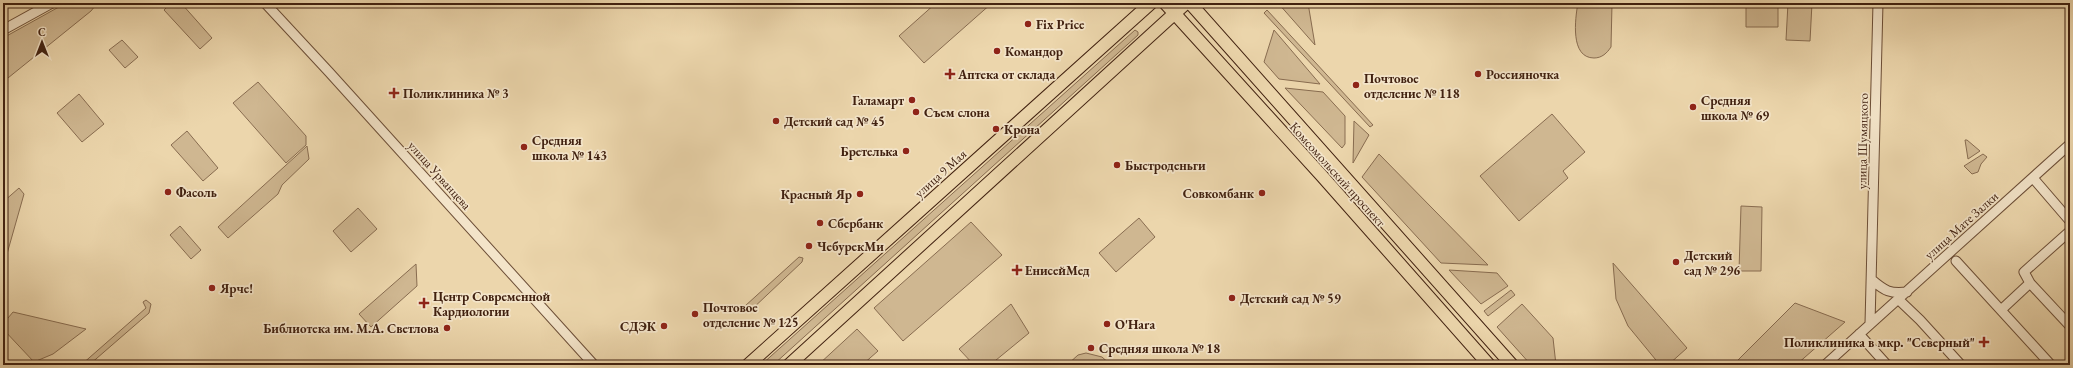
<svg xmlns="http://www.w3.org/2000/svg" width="2073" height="368" font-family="'EB Garamond',serif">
  <rect width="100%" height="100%" fill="#ecd6ac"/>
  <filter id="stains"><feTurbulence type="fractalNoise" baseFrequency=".005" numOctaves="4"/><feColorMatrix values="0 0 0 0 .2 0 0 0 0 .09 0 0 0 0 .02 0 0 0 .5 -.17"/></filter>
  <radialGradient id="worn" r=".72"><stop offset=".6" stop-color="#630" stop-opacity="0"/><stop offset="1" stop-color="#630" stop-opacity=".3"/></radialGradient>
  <path fill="#cfb791" stroke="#886c50" d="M66 3H94L95 6 91 11 3 82V38Z
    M171 3H181L212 38 200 49 164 10Z
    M936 3H992L924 63 899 36Z
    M1278 3H1308L1315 45Z
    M1578 3 1612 4 1611 47C1607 53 1602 58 1594 58 1570 58 1575 19 1578 3Z
    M1788 3H1812L1810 41 1786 40Z
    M1746 7H1778V27H1746Z
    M1267 10 1373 125 1370 127 1264 13Z
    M1135 30 1138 32V35L773 365H761Z
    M1274 30 1320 84 1279 79 1264 62Z
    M122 40 138 57 125 68 109 50Z
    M258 82 306 136V145L286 163 233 103Z
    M1285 88 1323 92 1345 116V144L1342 148Z
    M79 94 104 124 82 142 57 113Z
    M1552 114 1585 152 1563 171 1568 178 1519 221 1480 176Z
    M1354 121 1369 135 1353 163Z
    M187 131 218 168 203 181 171 145Z
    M1965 140H1967L1980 151 1968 159Z
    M307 146 309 159 282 185 278 194 228 238 218 227Z
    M1379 154 1488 265 1441 263 1362 177Z
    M1983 154 1987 157 1981 164 1978 172 1972 174 1964 166Z
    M19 188 24 194 3 268V202Z
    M1741 206 1762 207 1761 271H1739Z
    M358 208 377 229 351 252 333 231Z
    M1139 218 1155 237 1116 272 1099 253Z
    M971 222 1002 255 903 341 874 308Z
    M180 226 201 250 191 259 170 235Z
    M799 257 803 258 802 262 750 311 744 312 745 306Z
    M1613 263 1687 348 1668 365H1660L1628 326 1616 299Z
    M416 264 417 286 371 327 359 314Z
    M1449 270 1497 273 1508 286 1481 304Z
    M1511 290 1515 295 1488 316 1484 311Z
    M146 300 151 304 149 313 89 365H81L146 308 143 302Z
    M1795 303 1845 322 1796 365H1733Z
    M1011 304 1029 333 990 365H974L959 349Z
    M1522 304 1553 338 1556 365H1531L1497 327Z
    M13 312 86 329 53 354 34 362 3 329V324Z
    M857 329 878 351 862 365H818Z
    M1086 353 1102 357 1111 365H1067L1078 355Z"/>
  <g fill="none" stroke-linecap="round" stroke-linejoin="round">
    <defs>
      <path id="minor" d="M265 3 329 72 594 365
        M3 30 52 3
        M2033 178 2070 221
        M1956 261 2051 365
        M1872 280C1885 291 1890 294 1907 292
        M2030 283 2024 272 2070 231
        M1898 299 1920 320 1961 365
        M2001 310 2030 283 2070 326
        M1870 324 1878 3
        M1859 334 1887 365
        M1825 365 2070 144"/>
      <path id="major" d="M1165 3 1322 176 1489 365
        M1190 3 1512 365
        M748 365 1151 3
        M789 365 1186 3"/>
    </defs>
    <use href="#minor" stroke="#6c4e37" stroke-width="11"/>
    <use href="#major" stroke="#412110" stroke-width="14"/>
    <use href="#minor" stroke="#f3e4c9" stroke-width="9"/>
    <use href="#major" stroke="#ecd6ac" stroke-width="12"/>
  </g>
  <g fill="#8f2418" stroke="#f3e4c9" stroke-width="1.5">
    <circle cx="1028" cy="24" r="4"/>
    <circle cx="997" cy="51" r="4"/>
    <path d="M948 68h4v4h4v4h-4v4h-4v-4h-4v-4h4z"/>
    <circle cx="1478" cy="74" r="4"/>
    <circle cx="1356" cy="85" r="4"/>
    <path d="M392 87h4v4h4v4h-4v4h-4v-4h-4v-4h4z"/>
    <circle cx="912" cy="100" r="4"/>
    <circle cx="1693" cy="107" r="4"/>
    <circle cx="916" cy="112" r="4"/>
    <circle cx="776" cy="121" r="4"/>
    <circle cx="996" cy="129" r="4"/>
    <circle cx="524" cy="147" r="4"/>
    <circle cx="906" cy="151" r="4"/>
    <circle cx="1117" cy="165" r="4"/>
    <circle cx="168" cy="192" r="4"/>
    <circle cx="1262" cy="193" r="4"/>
    <circle cx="860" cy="194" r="4"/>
    <circle cx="820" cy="223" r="4"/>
    <circle cx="809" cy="246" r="4"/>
    <circle cx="1676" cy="262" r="4"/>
    <path d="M1015 264h4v4h4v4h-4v4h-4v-4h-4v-4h4z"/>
    <circle cx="212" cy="288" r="4"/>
    <circle cx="1232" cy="298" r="4"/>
    <path d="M422 297h4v4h4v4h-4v4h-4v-4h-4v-4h4z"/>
    <circle cx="695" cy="314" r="4"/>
    <circle cx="1107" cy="324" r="4"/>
    <circle cx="664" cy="326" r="4"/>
    <circle cx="447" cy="328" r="4"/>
    <path d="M1982 336h4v4h4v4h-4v4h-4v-4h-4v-4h4z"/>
    <circle cx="1091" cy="348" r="4"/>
  </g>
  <g text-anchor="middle" stroke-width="3.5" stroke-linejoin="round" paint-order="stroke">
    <g font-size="13" font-weight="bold" fill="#412110" stroke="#f3e4c9" text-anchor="start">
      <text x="1036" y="29">Fix Price</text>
      <text x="1005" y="56">Командор</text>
      <text x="958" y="79">Аптека от склада</text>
      <text x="1486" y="79">Россияночка</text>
      <text x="1364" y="83">Почтовое<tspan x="1364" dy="15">отделение № 118</tspan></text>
      <text x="403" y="98">Поликлиника № 3</text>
      <text x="904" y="105" text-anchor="end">Галамарт</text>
      <text x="1701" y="105">Средняя<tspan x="1701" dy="15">школа № 69</tspan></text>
      <text x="924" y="117">Съем слона</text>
      <text x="784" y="126">Детский сад № 45</text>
      <text x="1004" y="134">Крона</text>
      <text x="532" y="145">Средняя<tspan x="532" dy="15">школа № 143</tspan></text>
      <text x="898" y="156" text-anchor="end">Бретелька</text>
      <text x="1125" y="170">Быстроденьги</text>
      <text x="176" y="197">Фасоль</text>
      <text x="1254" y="198" text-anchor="end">Совкомбанк</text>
      <text x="852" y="199" text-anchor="end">Красный Яр</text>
      <text x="828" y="228">Сбербанк</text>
      <text x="817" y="251">ЧебурекМи</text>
      <text x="1684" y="260">Детский<tspan x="1684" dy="15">сад № 296</tspan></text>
      <text x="1025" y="275">ЕнисейМед</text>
      <text x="220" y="293">Ярче!</text>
      <text x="433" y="301">Центр Современной<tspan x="433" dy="15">Кардиологии</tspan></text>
      <text x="1240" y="303">Детский сад № 59</text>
      <text x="703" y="312">Почтовое<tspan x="703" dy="15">отделение № 125</tspan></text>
      <text x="1115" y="329">O'Hara</text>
      <text x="656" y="331" text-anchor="end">СДЭК</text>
      <text x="439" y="333" text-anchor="end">Библиотека им. М.А. Светлова</text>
      <text x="1975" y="347" text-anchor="end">Поликлиника в мкр. "Северный"</text>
      <text x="1099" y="353">Средняя школа № 18</text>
    </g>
    <g font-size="13" fill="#412110" stroke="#f3e4c9">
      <text transform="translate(1862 141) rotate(-89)" y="5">улица Шумяцкого</text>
      <text transform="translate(940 173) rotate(-42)" y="5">улица 9 Мая</text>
      <text transform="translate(1338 174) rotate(48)" y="5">Комсомольский проспект</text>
      <text transform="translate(440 175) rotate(48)" y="5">улица Урванцева</text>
      <text transform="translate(1961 225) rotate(-42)" y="5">улица Мате Залки</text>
    </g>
  </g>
  <rect width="2073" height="368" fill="none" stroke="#ecd6ac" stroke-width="16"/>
  <rect x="4" y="4" width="2065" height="360" fill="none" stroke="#412110" stroke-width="2"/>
  <rect x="8" y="8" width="2057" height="352" fill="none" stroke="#412110"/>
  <g transform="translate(42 42)" stroke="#f3e4c9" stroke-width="3" paint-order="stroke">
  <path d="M0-3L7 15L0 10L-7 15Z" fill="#412110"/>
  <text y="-6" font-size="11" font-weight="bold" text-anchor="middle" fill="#412110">С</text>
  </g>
  <rect width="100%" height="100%" filter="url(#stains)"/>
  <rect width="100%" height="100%" fill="url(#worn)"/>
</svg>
